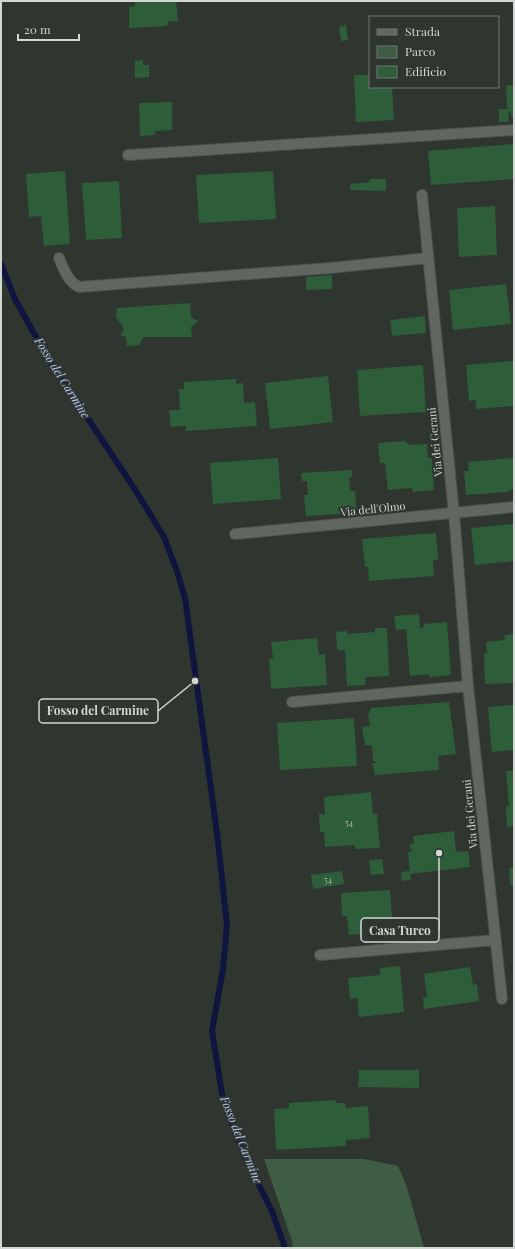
<svg xmlns="http://www.w3.org/2000/svg" width="515" height="1249" font-family="'Playfair Display',serif">
  <rect width="100%" height="100%" fill="#2e362f"/>
  <path fill="#3f5c44" d="M264 1159H364L398 1166 406 1184 424 1248H293L292 1241Z"/>
  <g fill="none" stroke-linecap="round" stroke-linejoin="round">
    <path stroke="#0f153e" stroke-width="6" d="M1 264 15 299 47 357 136 491 164 537 177 571 185 598 217 833 227 925 223 969 212 1031 223 1100 246 1160 272 1211 285 1248"/>
  </g>
  <path fill="#2e5d39" d="M135 1H176L178 21H169L167 26 129 28V7L135 6Z
    M346 25 348 40 341 41 339 27Z
    M143 60V65H149V77L135 78V61Z
    M354 75H370V87H392L394 120 356 122Z
    M506 85H514V121L507 106Z
    M172 102V130L155 131V135L140 136 139 103Z
    M499 109H509L508 122H499Z
    M514 144V179L431 185 428 151Z
    M65 171 70 244 44 246 41 216 29 217 26 174Z
    M273 171 276 219 199 223 196 175Z
    M370 179H386V191L350 190V184L369 182Z
    M119 181 122 238 86 240 82 183Z
    M495 206 497 255 459 257 457 208Z
    M332 275V289L306 290V277Z
    M506 284 511 324 453 330 449 290Z
    M190 303 191 317 198 321 191 327 192 337H143L140 345 127 346 126 337 120 335 124 331 123 327 116 317 117 308Z
    M425 316 426 333 392 336 390 320Z
    M513 361 514 406 476 409V400L469 401 466 365Z
    M423 365 426 412 360 416 357 370Z
    M328 376 333 422 270 429 265 383Z
    M236 379V384L243 383 244 403 255 402 257 426 186 431V426L171 427 169 410H180L179 389H184V382Z
    M405 441 409 445 427 444 428 458H432L434 490 413 492 412 488 388 490 385 463H380L378 443Z
    M278 458 281 499 213 504 210 463Z
    M514 458V488L507 492 466 495 464 471H469L468 462Z
    M352 470V477H349L350 491H355L357 513 306 516 304 495H308L307 481H302L301 473Z
    M514 524V561L475 565 471 528Z
    M436 533 438 560H433L434 576 369 581 368 567H365L362 539Z
    M419 614 420 628 424 627V624L447 622 451 675 429 677V674L410 676 406 629 396 630 394 616Z
    M375 628H387L389 676 365 677V685L347 686 345 650H337L336 632 347 631V634L375 632Z
    M514 634V683L485 684 484 654 487 652 486 642 505 640 504 635Z
    M317 638 319 655 325 654 327 685 271 689 269 659H273L271 642Z
    M449 702 456 754 438 756 439 770 375 775 372 763H377L373 760 372 746 365 745 362 727 370 726 368 715 371 708Z
    M514 705V750L492 752 488 707Z
    M354 718 357 766 280 770 277 723Z
    M506 771H514V826L507 827 506 806H509Z
    M371 792 373 814H377L380 848 355 849V845L325 847 324 832H320L319 814H325L324 797Z
    M454 831 456 852 468 851 470 867 410 874 411 880 402 881 401 872 410 871 408 853 412 851 409 846 414 843 413 836Z
    M382 859 384 874 371 875 369 860Z
    M514 867V885H510L509 868Z
    M342 871 344 884 313 889 311 875Z
    M390 890 393 932 349 935 347 916H342L341 893Z
    M400 966 404 1012 359 1017 357 998 350 999 348 978 380 975V968Z
    M470 967 473 985 477 984 479 1001 424 1009 423 998 427 997 424 974Z
    M359 1070H419V1088L358 1087Z
    M336 1100V1103H345L346 1108 368 1106 370 1138 346 1140V1146L276 1150 274 1109 289 1108V1103Z"/>
  <g fill="none" stroke-linecap="round" stroke-linejoin="round">
    <defs>
      <path id="minor" d="M128 155 514 130
        M422 195 454 513 468 686 502 999
        M59 258C64 269 67 281 79 287L330 268 428 258
        M235 534 514 507
        M292 702 468 686
        M320 955 496 940"/>
    </defs>
    <use href="#minor" stroke="#4b524c" stroke-width="12"/>
    <use href="#minor" stroke="#5f6760" stroke-width="10"/>
  </g>
  <g text-anchor="middle" stroke-width="4" stroke-linejoin="round" paint-order="stroke">
    <g font-size="9" fill="#a9b8ac">
      <text x="349" y="826">54</text>
      <text x="328" y="883">54</text>
    </g>
    <g font-size="11" fill="#d2d7d3" stroke="#2e362f">
      <text transform="translate(435 442) rotate(-96)" y="4">Via dei Gerani</text>
      <text transform="translate(373 509) rotate(-6)" y="4">Via dell'Olmo</text>
      <text transform="translate(470 814) rotate(-96)" y="4">Via dei Gerani</text>
    </g>
    <g font-size="12" font-style="italic" fill="#b7c5f2" stroke="#2e362f">
      <text transform="translate(62 378) rotate(58)" y="4">Fosso del Carmine</text>
      <text transform="translate(241 1140) rotate(68)" y="4">Fosso del Carmine</text>
    </g>
  </g>
  <path fill="none" stroke="#d2d7d3" stroke-width="1.5" d="M195 681L158 711M439 853L439 930"/>
  <g fill="#d2d7d3" stroke="#2e362f" stroke-width="1.5">
    <circle cx="195" cy="681" r="4"/>
    <circle cx="439" cy="853" r="4"/>
  </g>
  <g fill="#2e362f" stroke="#d2d7d3" stroke-width="1.5">
    <rect x="39" y="699" width="119" height="24" rx="4"/>
    <rect x="361" y="918" width="78" height="24" rx="4"/>
  </g>
  <g font-size="12" text-anchor="middle" font-weight="bold" fill="#d2d7d3">
    <text x="98" y="715">Fosso del Carmine</text>
    <text x="400" y="935">Casa Turco</text>
  </g>
  <rect width="515" height="1249" fill="none" stroke="#d2d7d3" stroke-width="4"/>
  <rect x="369" y="16" width="130" height="72" fill="#2e362f" stroke="#707671"/>
  <rect x="377" y="29" width="20" height="6" fill="#5f6760" stroke="#707671"/>
  <text x="405" y="36" font-size="12" fill="#d2d7d3">Strada</text>
  <rect x="377" y="46" width="20" height="12" fill="#3f5c44" stroke="#707671"/>
  <text x="405" y="56" font-size="12" fill="#d2d7d3">Parco</text>
  <rect x="377" y="66" width="20" height="12" fill="#2e5d39" stroke="#707671"/>
  <text x="405" y="76" font-size="12" fill="#d2d7d3">Edificio</text>
  <path d="M18 34v6h61v-6" fill="none" stroke="#d2d7d3" stroke-width="2"/>
  <text x="24" y="34" font-size="12" fill="#d2d7d3" stroke="#2e362f" stroke-width="3" paint-order="stroke">20 m</text>
</svg>
